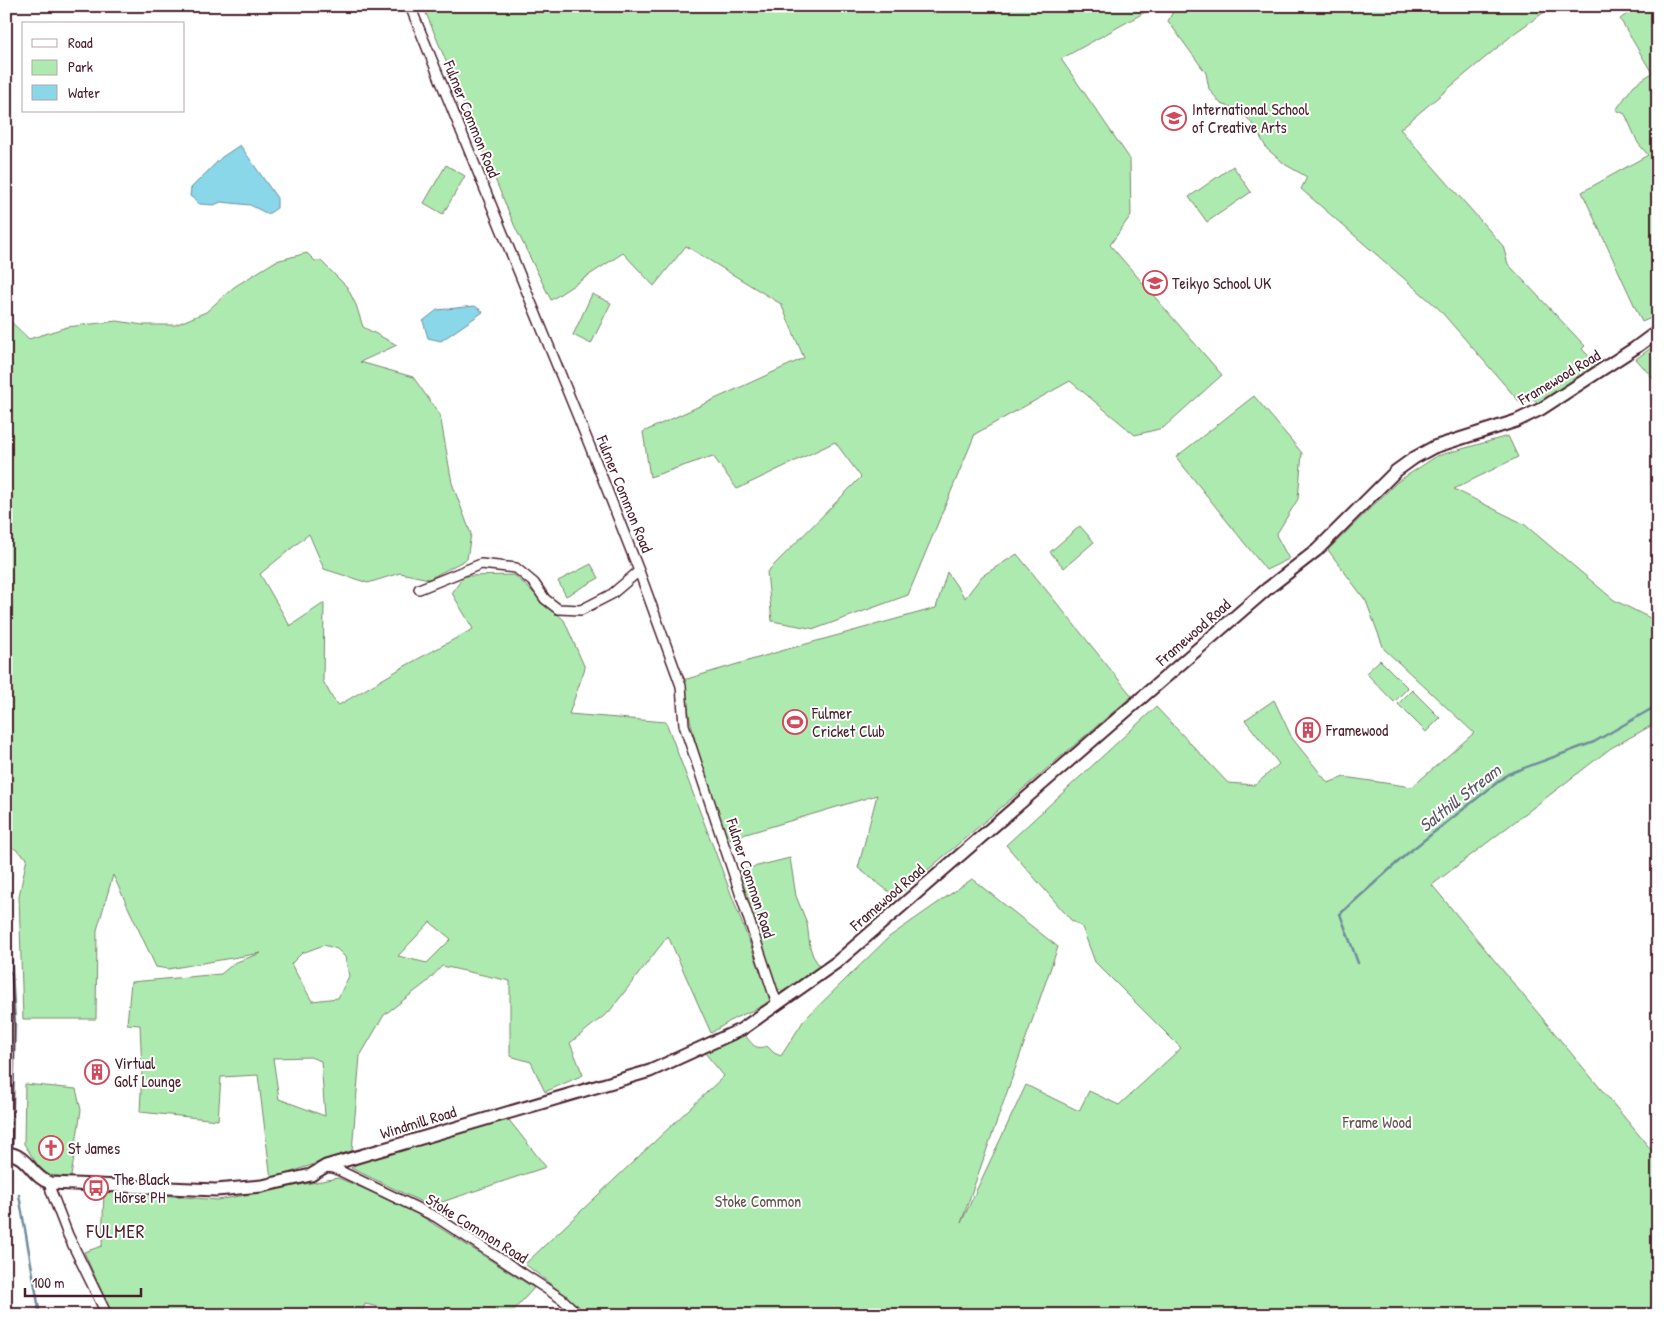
<svg xmlns="http://www.w3.org/2000/svg" width="1664" height="1321" font-family="'Patrick Hand',sans-serif">
  <rect width="100%" height="100%" fill="#fff"/>
  <filter id="ink" filterUnits="userSpaceOnUse"><feTurbulence type="fractalNoise" baseFrequency=".02" numOctaves="2"/><feDisplacementMap in="SourceGraphic" scale="10" xChannelSelector="R" yChannelSelector="G"/><feConvolveMatrix kernelMatrix="1 2 1 2 8 2 1 2 1" color-interpolation-filters="sRGB"/></filter>
  <g filter="url(#ink)">
    <path fill="#adeab0" stroke="#7c846e" fill-rule="evenodd" d="M423 6H1156L1061 59 1130 159 1131 215 1110 245 1222 375 1163 428 1135 435 1070 381 975 434 908 595 815 629 772 621 767 572 861 477 835 442 737 489 713 456 650 477 643 432 804 358 781 304 686 246 654 286 623 253 551 300 515 227Z
      M1176 6H1553L1516 32 1400 129 1503 246 1508 264 1585 346 1582 349 1598 366 1539 404 1530 396 1523 406 1438 308 1301 189 1307 177 1286 165 1267 149 1254 126 1240 110 1221 104 1209 89 1206 73 1168 21Z
      M1638 6H1658V315L1642 322 1582 192 1648 155 1638 143 1625 114 1616 110 1634 85 1652 73 1620 19Z
      M446 165 465 176 443 214 424 203Z
      M1233 166 1251 192 1207 222 1189 197Z
      M307 253 315 261H321L347 287 356 305 363 327 397 345 360 362 413 377 440 415 452 483 471 534 467 559 429 579 400 573 368 583 324 569 309 534 260 574 290 626 324 603 323 681 333 699 339 705 405 666 473 629 452 593 464 576 514 575 564 620 585 668 569 714 666 722 772 1002 735 1018 711 1033 668 936 609 1012 570 1043 583 1075 545 1092 531 1062 510 1056V981L442 966 427 982 384 1015 360 1056 352 1151 271 1179 258 1075 221 1077 218 1120 140 1112 142 1070 140 1025 127 1024 131 982 221 974 234 963 261 953 168 969 156 967 113 875 97 930 96 1019H23L19 896 27 858 11 846 6 839V317L29 339 67 327 117 321 143 325H175L206 312 234 287 276 261ZM430 922 451 939 427 963 398 956ZM324 945 337 949 345 957 349 976 338 998 312 1001 291 964 302 953ZM310 1057 321 1061 325 1116 279 1099 273 1058Z
      M592 294 611 303 591 344 573 335Z
      M1658 343V384L1636 359Z
      M1254 396 1302 453 1298 499 1276 535 1289 559 1266 570 1176 457Z
      M1508 436 1518 457 1454 489 1524 524 1614 600 1658 622V722L1611 748 1432 885 1658 1158V1315H590L525 1264 724 1076 705 1053 727 1039 742 1032C752 1042 753 1051 767 1046L774 1053 781 1056 804 1020 889 937 972 879 1058 947 961 1223 1026 1085 1079 1111 1089 1091 1119 1105 1181 1048 1095 962 1082 927 1071 920 1006 845 1156 707 1228 783 1255 785 1279 764 1245 720 1274 700 1292 738 1328 783 1344 777 1412 787 1474 733 1384 649 1366 601 1328 550 1397 482 1437 456Z
      M1080 526 1094 542 1064 568 1050 552Z
      M1017 554 1132 696 896 897 858 868 877 795 726 840C709 787 690 735 683 679H687L788 649 936 608 947 572 965 598 982 576Z
      M591 564 599 578 566 596 558 581Z
      M1380 660 1408 688 1394 702 1366 673Z
      M1412 690 1440 718 1426 732 1398 704Z
      M790 858 796 896 807 923 810 947 813 956 820 967 783 992 775 987 737 871Z
      M25 1084 76 1089 81 1110 71 1177 44 1175 24 1144Z
      M509 1120 546 1167 430 1206 351 1168 357 1164 433 1136Z
      M338 1178 404 1205 534 1288 511 1313 512 1315H406L405 1313 365 1304 361 1315H112L84 1252 102 1246 104 1190 218 1200Z"/>
    <path fill="#89d7e8" stroke="#708d9c" d="M240 145 277 198V208L268 214 250 205 221 202 214 205 200 204 190 196 191 188 222 157Z
      M475 306 483 312 441 341 428 338 423 321 437 310Z"/>
    <g fill="none" stroke-linecap="round" stroke-linejoin="round">
      <path stroke="#708d9c" stroke-width="2.5" d="M6 863 15 1023 12 1144
        M1358 963 1340 914 1409 852 1508 774 1594 742 1658 705
        M19 1195 40 1315"/>
      <defs>
        <path id="minor" d="M410 6 589 444 639 571 681 686 684 725 777 1004
          M419 589 481 564 516 568 534 583 545 599 558 609 581 610 612 594 639 571
          M6 975 9 1027 7 1153
          M326 1167 334 1168 436 1217 562 1299 579 1315
          M50 1183 51 1191 68 1235 107 1315"/>
        <path id="tertiary" d="M6 1153C28 1154 31 1177 50 1183L216 1190 262 1186 311 1175 326 1166 650 1071 742 1029 837 962 1267 589 1317 550 1396 471 1414 458 1434 447 1516 421 1541 409 1635 348 1658 331"/>
      </defs>
      <use href="#minor" stroke="#4a1f2b" stroke-width="12"/>
      <use href="#tertiary" stroke="#4a1f2b" stroke-width="15"/>
      <use href="#minor" stroke="#fff" stroke-width="9"/>
      <use href="#tertiary" stroke="#fff" stroke-width="11"/>
    </g>
  </g>
  <defs>
    <symbol id="school-ring" viewBox="-11 -11 22 22"><circle r="9.5" fill="#fff" stroke="#d1495b" stroke-width="1.5"/><path d="M0-5L7-2L0 1L-7-2ZM-4 1L0 2.5L4 1V4Q0 6-4 4Z" fill="#d1495b"/></symbol>
    <symbol id="stadium-ring" viewBox="-11 -11 22 22"><circle r="9.5" fill="#fff" stroke="#d1495b" stroke-width="1.5"/><path d="M0-5a6.5 5 0 1 0 0 10a6.5 5 0 1 0 0-10ZM-3.5-1.8h7v3.6h-7Z" fill="#d1495b"/></symbol>
    <symbol id="building-ring" viewBox="-11 -11 22 22"><circle r="9.5" fill="#fff" stroke="#d1495b" stroke-width="1.5"/><path d="M-4-6H4V6H1V3H-1V6H-4ZM-2.5-4.3h1.7v1.8h-1.7ZM.8-4.3h1.7v1.8H.8ZM-2.5-1h1.7V.8h-1.7ZM.8-1h1.7V.8H.8Z" fill="#d1495b"/></symbol>
    <symbol id="church-ring" viewBox="-11 -11 22 22"><circle r="9.5" fill="#fff" stroke="#d1495b" stroke-width="1.5"/><path d="M-1.2-6h2.4v3.5h3.3v2.4h-3.3V6h-2.4V-.1h-3.3v-2.4h3.3Z" fill="#d1495b"/></symbol>
    <symbol id="bus-ring" viewBox="-11 -11 22 22"><circle r="9.5" fill="#fff" stroke="#d1495b" stroke-width="1.5"/><path d="M-5-6H5V4H4V6H2V4H-2V6H-4V4H-5ZM-3.5-4V0h7V-4ZM-3.5 1.2v1.5H-2V1.2ZM2 1.2v1.5H3.5V1.2Z" fill="#d1495b"/></symbol>
  </defs>
  <g fill-rule="evenodd">
    <use href="#school-ring" x="1160" y="104" width="28" height="28"/>
    <use href="#school-ring" x="1141" y="269" width="28" height="28"/>
    <use href="#stadium-ring" x="781" y="708" width="28" height="28"/>
    <use href="#building-ring" x="1294" y="716" width="28" height="28"/>
    <use href="#building-ring" x="83" y="1058" width="28" height="28"/>
    <use href="#church-ring" x="37" y="1134" width="28" height="28"/>
    <use href="#bus-ring" x="82" y="1174" width="28" height="28"/>
  </g>
  <g text-anchor="middle" stroke-width="4" stroke-linejoin="round" paint-order="stroke">
    <g font-size="16" fill="#4a1f2b" stroke="#fff" text-anchor="start">
      <text x="1192" y="115">International School<tspan x="1192" dy="18">of Creative Arts</tspan></text>
      <text x="1172" y="289">Teikyo School UK</text>
      <text x="812" y="719">Fulmer<tspan x="812" dy="18">Cricket Club</tspan></text>
      <text x="1326" y="736">Framewood</text>
      <text x="114" y="1069">Virtual<tspan x="114" dy="18">Golf Lounge</tspan></text>
      <text x="68" y="1154">St James</text>
      <text x="114" y="1185">The Black<tspan x="114" dy="18">Horse PH</tspan></text>
    </g>
    <g font-size="16" fill="#4a1f2b" stroke="#fff">
      <text transform="translate(472 119) rotate(68)" y="6">Fulmer Common Road</text>
      <text transform="translate(1559 377) rotate(-31)" y="6">Framewood Road</text>
      <text transform="translate(625 494) rotate(68)" y="6">Fulmer Common Road</text>
      <text transform="translate(1193 632) rotate(-41)" y="6">Framewood Road</text>
      <text transform="translate(751 878) rotate(72)" y="6">Fulmer Common Road</text>
      <text transform="translate(887 897) rotate(-41)" y="6">Framewood Road</text>
      <text transform="translate(418 1122) rotate(-17)" y="6">Windmill Road</text>
      <text transform="translate(477 1228) rotate(32)" y="6">Stoke Common Road</text>
    </g>
    <g font-size="16" fill="#63524c" stroke="#fff">
      <text x="1377" y="1128">Frame Wood</text>
      <text x="758" y="1207">Stoke Common</text>
    </g>
    <g font-size="18" font-style="italic" fill="#5d5664" stroke="#fff">
      <text transform="translate(1460 798) rotate(-38)" y="6">Salthill Stream</text>
    </g>
    <g font-size="19" letter-spacing="1" fill="#4a1f2b" stroke="#fff">
      <text x="116" y="1238">FULMER</text>
    </g>
  </g>
  <rect width="1664" height="1321" fill="none" stroke="#fff" stroke-width="25"/>
  <rect x="12" y="12" width="1639" height="1296" fill="none" stroke="#4a1f2b" stroke-width="2" filter="url(#ink)"/>
  <rect x="22" y="22" width="162" height="90" fill="#ffffff" stroke="#b7a5aa"/>
  <rect x="32" y="39" width="25" height="8" fill="#ffffff" stroke="#b7a5aa"/>
  <text x="68" y="48" font-size="15" fill="#4a1f2b">Road</text>
  <rect x="32" y="60" width="25" height="15" fill="#adeab0" stroke="#b7a5aa"/>
  <text x="68" y="72" font-size="15" fill="#4a1f2b">Park</text>
  <rect x="32" y="85" width="25" height="15" fill="#89d7e8" stroke="#b7a5aa"/>
  <text x="68" y="98" font-size="15" fill="#4a1f2b">Water</text>
  <path d="M25 1288v8h116v-8" fill="none" stroke="#4a1f2b" stroke-width="2.5"/>
  <text x="32" y="1288" font-size="15" fill="#4a1f2b" stroke="#ffffff" stroke-width="4" paint-order="stroke">100 m</text>
</svg>
